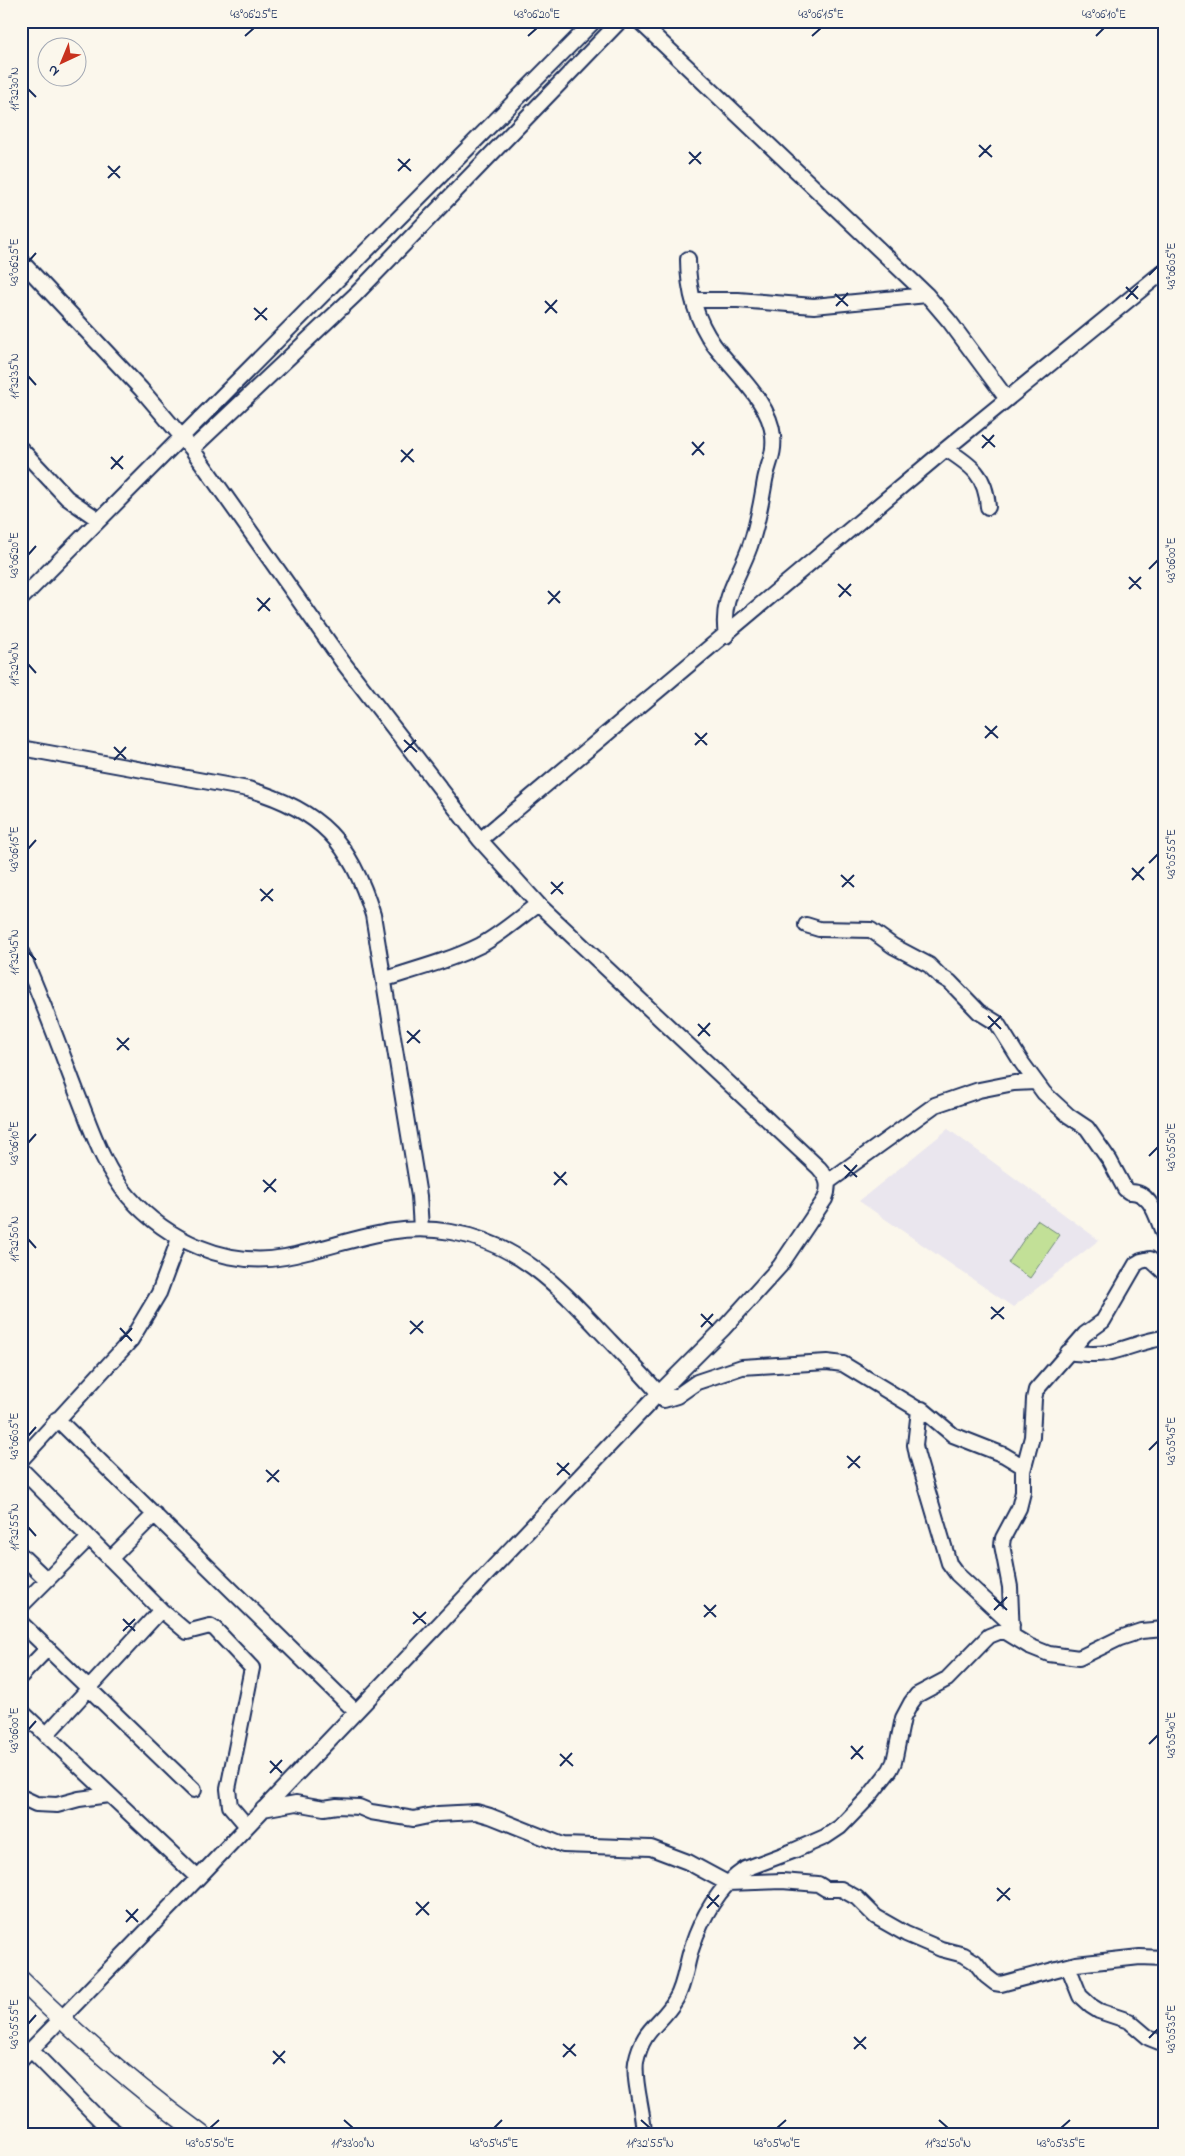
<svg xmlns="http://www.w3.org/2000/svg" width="1185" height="2156" font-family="'Indie Flower',sans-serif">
  <rect width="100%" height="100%" fill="#fbf7ec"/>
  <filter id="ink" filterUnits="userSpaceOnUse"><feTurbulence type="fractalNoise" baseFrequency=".02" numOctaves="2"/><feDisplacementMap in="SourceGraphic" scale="10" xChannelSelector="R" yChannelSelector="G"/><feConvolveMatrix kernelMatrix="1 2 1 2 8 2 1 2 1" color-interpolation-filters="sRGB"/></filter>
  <g filter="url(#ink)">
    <path fill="#eae6ee" d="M948 1129 1099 1240 1013 1307 859 1201Z"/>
    <path fill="#c2e097" stroke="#6e887a" d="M1037 1220 1060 1235 1030 1278 1008 1263Z"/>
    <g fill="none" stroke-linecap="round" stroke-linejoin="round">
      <defs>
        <path id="minor" d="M639 21 927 295 950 322 1007 399
          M688 259C688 290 696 320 714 345 734 372 770 402 773 436 775 454 768 464 765 480 761 503 758 524 750 546 738 580 720 598 726 636
          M21 261 141 389 192 449 342 661 480 840 538 904 819 1168C828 1178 830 1186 825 1199L780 1266 723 1329 659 1393 198 1878 21 2060
          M693 300H738L814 306 927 295
          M21 449 67 498 99 520
          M192 449 355 295 620 21
          M946 449C971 465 986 475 988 507
          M21 599 594 21
          M21 748 248 789C321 810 351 843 373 915L419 1196 421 1229
          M480 840 946 449 1164 271
          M806 925 819 929 871 930 893 946 929 965 940 976 950 982 979 1012 997 1023 1022 1063 1044 1093 1069 1116 1087 1128 1110 1161 1125 1189 1129 1192C1151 1190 1157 1219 1164 1235
          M21 952C42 998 59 1046 77 1093 91 1128 104 1169 129 1197 167 1240 227 1268 285 1257 344 1246 389 1221 451 1232 523 1244 562 1291 610 1341 628 1360 648 1379 664 1400L677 1396 697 1382 742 1367 827 1362 843 1364 919 1410 922 1409 953 1435 1004 1455 1024 1467
          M385 979C417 969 451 960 481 945 501 934 519 918 538 904
          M828 1182 935 1105 979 1090 1014 1083 1035 1082
          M1068 1352C1082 1354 1094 1355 1107 1353 1127 1349 1144 1340 1164 1338
          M919 1410 915 1445 917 1455 949 1563 957 1574 1012 1625
          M57 1419 355 1711
          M21 1460 131 1340 159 1293 179 1239
          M21 1469 161 1610 187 1632 210 1626 215 1629 252 1668 228 1789 230 1806 247 1826
          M21 1555 47 1580
          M110 1559 155 1514
          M21 1606 89 1538
          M21 1623 194 1790
          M1012 1635 1010 1587 1002 1545 1003 1538 1019 1508 1023 1492V1471L1032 1437 1034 1399 1036 1390 1085 1334 1103 1321 1136 1264 1141 1261 1150 1259 1164 1272
          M21 1676 48 1648
          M21 1711 198 1878
          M46 1735 161 1610
          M21 1797 36 1804 57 1805 79 1799 109 1795
          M263 1809 296 1803 324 1808 337 1806 359 1807 371 1812 414 1819 438 1814 476 1812 490 1816 563 1845 651 1848 688 1862 727 1883 782 1881 818 1884 826 1889H841L857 1898 876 1917 906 1934 941 1949 964 1955 975 1962 986 1976 995 1983 1001 1984 1076 1964 1140 1957 1164 1958
          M1068 1966 1080 1996 1091 2006 1099 2011 1129 2021 1149 2038 1164 2044
          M31 2050 102 2122 119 2135
          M644 2135C644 2113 633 2082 636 2062 643 2027 661 2025 676 1999 685 1984 686 1964 692 1947 701 1919 719 1886 745 1869L793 1851 825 1837 840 1827 868 1798 890 1770 894 1762 903 1718 911 1703 917 1695 947 1679 989 1636 999 1632H1006L1029 1646 1049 1654 1079 1658 1120 1638 1141 1631 1164 1629"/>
        <path id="major" d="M21 1980C78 2036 137 2088 202 2135"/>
      </defs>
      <use href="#minor" stroke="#1b2f5e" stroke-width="18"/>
      <use href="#major" stroke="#1b2f5e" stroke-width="21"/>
      <use href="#minor" stroke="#fbf7ec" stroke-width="14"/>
      <use href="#major" stroke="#fbf7ec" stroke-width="18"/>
    </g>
  </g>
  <path fill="none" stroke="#1b2f5e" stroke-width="2" d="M245 36 254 28M528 36 537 28M812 36 821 28M1096 36 1104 28M28 89 36 97M979 145 992 157M689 152 701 164M979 157 991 145M398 159 411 171M689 164 701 152M108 166 120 178M398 171 410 159M108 178 120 166M28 262 36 253M1149 275 1158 266M1126 287 1138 299M835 294 848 306M1126 299 1138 286M545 301 557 313M836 306 848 293M254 308 267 320M545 313 557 300M255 320 267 308M28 376 36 385M982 435 995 447M692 442 704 455M982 448 994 435M401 450 414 462M692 455 704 442M111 457 123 469M401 462 413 449M111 469 123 456M28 555 36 546M1149 569 1158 560M1129 577 1141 589M838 584 851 596M1129 589 1141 577M548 591 560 603M839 597 851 584M257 598 270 611M548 604 560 591M258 611 270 598M28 664 36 673M985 726 998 738M695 733 707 745M985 738 997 726M404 740 417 752M695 745 707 733M114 747 126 759M404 752 416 740M114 760 126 747M28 849 36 840M1149 863 1158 854M1132 868 1144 880M841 875 854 887M1132 880 1144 867M551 882 563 894M842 887 854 875M260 889 273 901M551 894 563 882M261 901 273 889M28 952 36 960M988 1016 1001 1029M698 1024 710 1036M988 1029 1001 1016M407 1031 420 1043M698 1036 710 1023M117 1038 129 1050M407 1043 420 1030M117 1050 129 1038M28 1143 36 1134M1149 1156 1158 1147M844 1165 857 1177M554 1172 567 1185M845 1178 857 1165M263 1180 276 1192M554 1185 566 1172M264 1192 276 1179M28 1239 36 1248M991 1307 1004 1319M701 1314 713 1326M991 1319 1004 1307M410 1321 423 1333M701 1327 713 1314M120 1328 132 1341M410 1334 423 1321M120 1341 132 1328M28 1436 36 1427M1149 1450 1158 1441M847 1456 860 1468M557 1463 570 1475M848 1468 860 1456M266 1470 279 1482M557 1475 569 1463M267 1482 279 1470M28 1527 36 1536M994 1598 1007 1610M704 1605 716 1617M994 1610 1007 1597M413 1612 426 1624M704 1617 716 1605M123 1619 135 1631M413 1624 426 1612M123 1631 135 1619M28 1730 36 1721M1149 1744 1158 1735M851 1746 863 1759M560 1754 573 1766M851 1759 863 1746M270 1761 282 1773M560 1766 572 1753M270 1773 282 1760M997 1888 1010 1900M707 1895 719 1907M997 1901 1010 1888M416 1902 429 1915M707 1908 719 1895M126 1910 138 1922M416 1915 429 1902M126 1922 138 1909M28 2024 36 2015M854 2037 866 2049M1149 2038 1158 2029M563 2044 576 2056M854 2049 866 2037M273 2051 285 2063M563 2057 575 2044M273 2064 285 2051M344 2120 353 2128M641 2120 650 2128M939 2120 948 2128M210 2128 219 2120M494 2128 502 2120M777 2128 786 2120M1061 2128 1070 2120"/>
  <rect width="1185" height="2156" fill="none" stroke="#fbf7ec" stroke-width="55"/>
  <g transform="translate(62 62) rotate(224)"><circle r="24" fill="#fbf7ec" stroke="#a1a7b3"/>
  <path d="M0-4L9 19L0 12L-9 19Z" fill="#c8321e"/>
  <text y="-8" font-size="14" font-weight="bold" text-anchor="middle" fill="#1b2f5e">N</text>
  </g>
  <rect x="28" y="28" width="1130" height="2100" fill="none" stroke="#1b2f5e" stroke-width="2"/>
  <g font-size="12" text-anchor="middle" fill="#1b2f5e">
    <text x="254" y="18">43°06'25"E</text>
    <text x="537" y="18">43°06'20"E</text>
    <text x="821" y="18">43°06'15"E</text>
    <text x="1104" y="18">43°06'10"E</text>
    <text transform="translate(14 89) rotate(-90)" y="4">11°32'30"N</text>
    <text transform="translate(14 262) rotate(-90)" y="4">43°06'25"E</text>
    <text transform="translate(1171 266) rotate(-90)" y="4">43°06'05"E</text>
    <text transform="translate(14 376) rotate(-90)" y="4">11°32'35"N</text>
    <text transform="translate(14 555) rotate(-90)" y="4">43°06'20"E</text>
    <text transform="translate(1171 560) rotate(-90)" y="4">43°06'00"E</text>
    <text transform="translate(14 664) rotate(-90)" y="4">11°32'40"N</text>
    <text transform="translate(14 849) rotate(-90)" y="4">43°06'15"E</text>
    <text transform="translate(1171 854) rotate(-90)" y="4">43°05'55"E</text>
    <text transform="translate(14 952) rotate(-90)" y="4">11°32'45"N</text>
    <text transform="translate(14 1143) rotate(-90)" y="4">43°06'10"E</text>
    <text transform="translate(1171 1147) rotate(-90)" y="4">43°05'50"E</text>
    <text transform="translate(14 1239) rotate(-90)" y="4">11°32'50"N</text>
    <text transform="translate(14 1436) rotate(-90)" y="4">43°06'05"E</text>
    <text transform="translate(1171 1441) rotate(-90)" y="4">43°05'45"E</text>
    <text transform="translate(14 1527) rotate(-90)" y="4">11°32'55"N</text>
    <text transform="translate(14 1730) rotate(-90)" y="4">43°06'00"E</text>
    <text transform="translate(1171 1735) rotate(-90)" y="4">43°05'40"E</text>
    <text transform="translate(14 2024) rotate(-90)" y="4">43°05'55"E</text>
    <text transform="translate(1171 2029) rotate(-90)" y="4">43°05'35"E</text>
    <text x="210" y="2147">43°05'50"E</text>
    <text x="353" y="2147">11°33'00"N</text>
    <text x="494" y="2147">43°05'45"E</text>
    <text x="650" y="2147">11°32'55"N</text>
    <text x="777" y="2147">43°05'40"E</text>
    <text x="948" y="2147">11°32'50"N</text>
    <text x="1061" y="2147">43°05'35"E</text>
  </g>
</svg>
